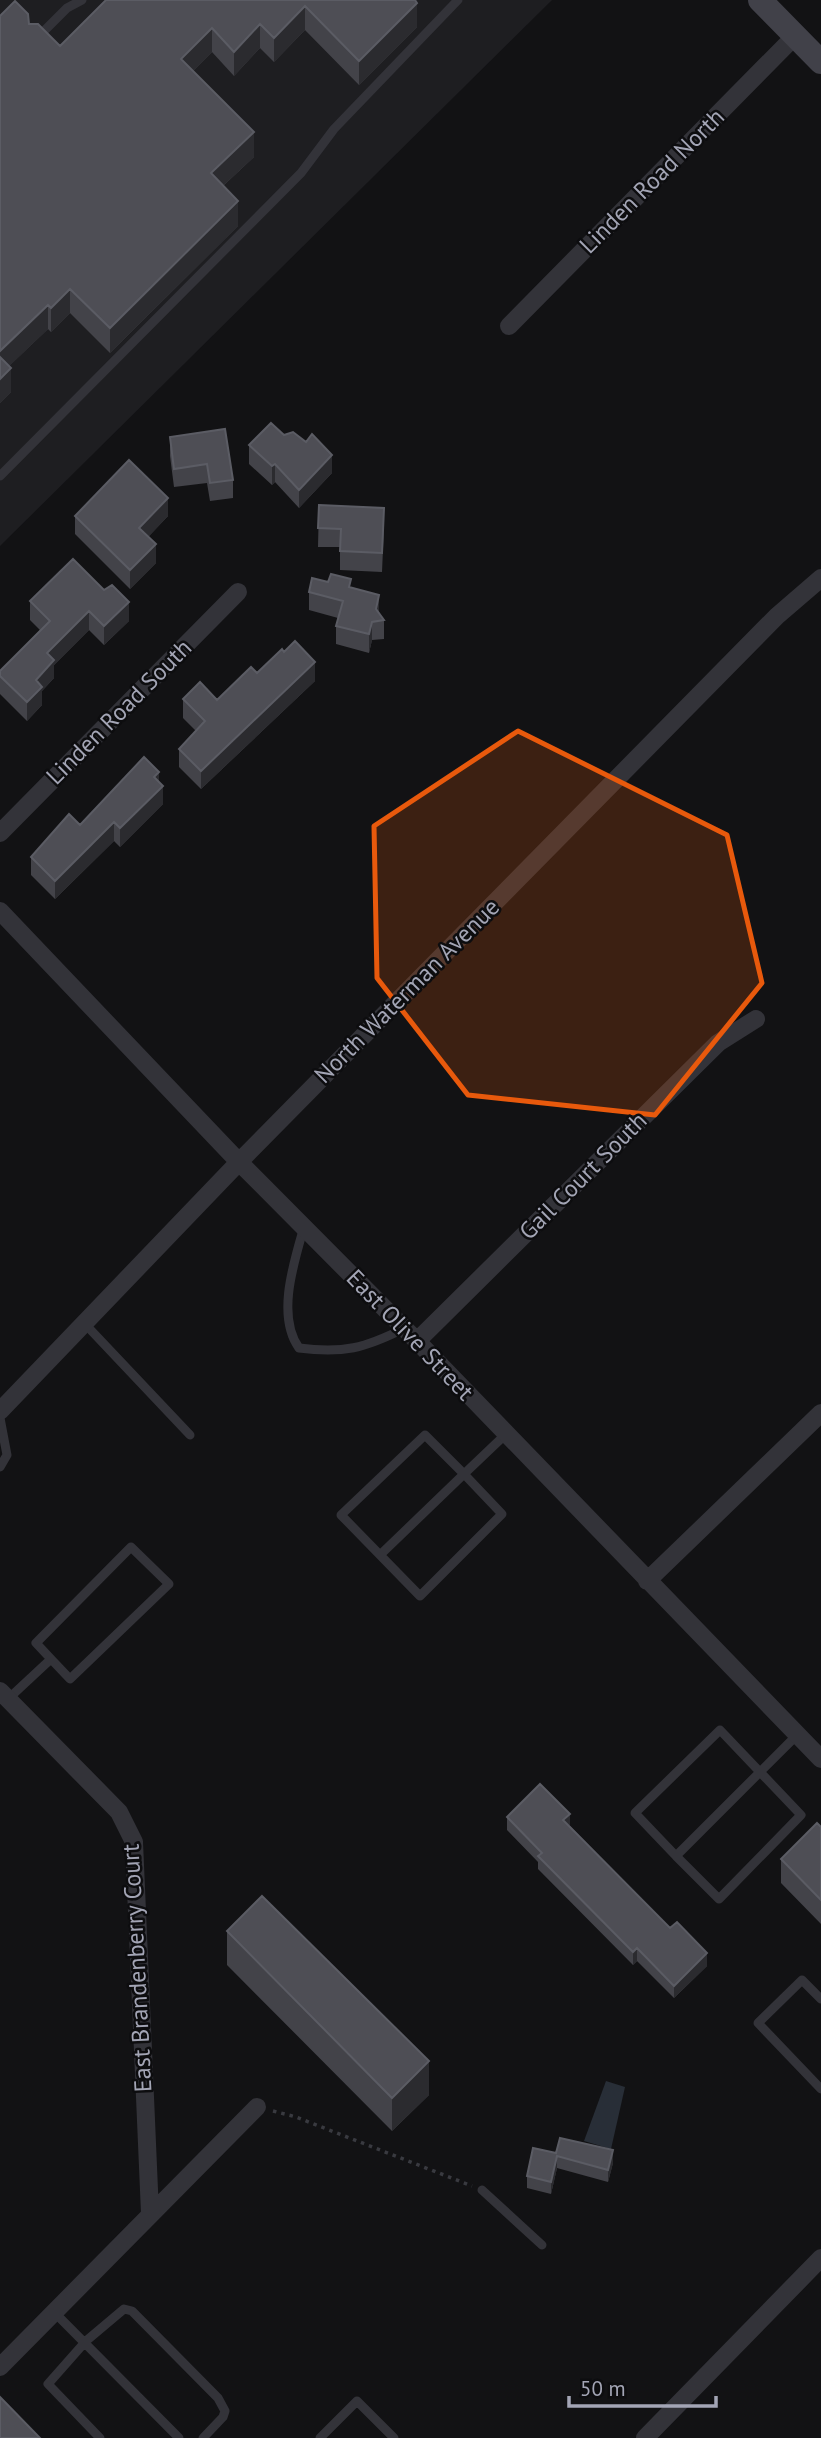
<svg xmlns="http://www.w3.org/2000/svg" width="821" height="2438" font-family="'PT Sans',sans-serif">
  <rect width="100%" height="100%" fill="#121214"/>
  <path fill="#1e1e21" d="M0 0H552L0 546Z"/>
  <path fill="#282e37" d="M606 2081 625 2087 611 2149 584 2141Z"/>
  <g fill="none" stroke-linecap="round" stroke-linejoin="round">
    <path stroke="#393a40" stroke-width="3.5" stroke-dasharray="3.5 5" stroke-linecap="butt" d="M273 2111 296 2117 472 2186"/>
    <path stroke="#333339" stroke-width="9" d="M36 39 67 8 82 0
      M0 476 301 173 334 129 458 0
      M304 1227C294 1262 276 1316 299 1348 343 1354 365 1348 405 1328
      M86 1325 190 1435
      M0 1418 7 1455 0 1467
      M380 1555 464 1474 502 1514 420 1596 341 1515 425 1435 464 1474 506 1434
      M8 1699 51 1659 36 1643 131 1547 169 1584 70 1679 51 1659
      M676 1856 719 1899 801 1815 720 1730 635 1813 676 1856 797 1735
      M821 1999 802 1980 758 2023 821 2089
      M482 2190 542 2245
      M54 2312 179 2438
      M100 2438 48 2384 86 2341 124 2309 132 2311 218 2398 225 2411 223 2417 203 2438
      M320 2438 357 2401 394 2438"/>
    <path stroke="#333339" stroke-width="18" d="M509 326 795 36
      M0 833 238 592
      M0 911 239 1162 417 1341 821 1759
      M417 1341 718 1043 756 1019
      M0 1411 239 1162 777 616 821 578
      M647 1581 821 1413
      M0 1691 119 1812 134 1842 150 2213
      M0 2367 257 2107
      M645 2438 821 2258"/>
    <path stroke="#414149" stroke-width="24" d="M760 0 821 62"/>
  </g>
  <path fill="#434349" d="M106 0 417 2V27L359 85 305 30 274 62 260 48 234 76 212 52 193 71 254 157 223 186 238 226 110 353 70 313 51 332 48 329 9 366 11 392 0 403V16L29 24 60 46Z
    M284 435 332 473 299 508 275 482 272 485 249 464V445Z
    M170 437 233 480V498L210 501 207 483 174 487 170 456Z
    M319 505 384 526 382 572 340 570V547H318Z
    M75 516H168L148 537 156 563 130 589 75 534Z
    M73 559 129 621 104 645 89 630 54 665V678L42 691V705L27 721 0 694V671L40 630 30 620V601Z
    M351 588 379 613 384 620V639L372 640 369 653 336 644V626L338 618 309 610V592Z
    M257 673 315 681 201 789 179 767V749L196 731 183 718V699L217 700Z
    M159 782 163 804 120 847 114 841 55 899 31 875V857L80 825Z
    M507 1817 570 1826 707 1966 674 1998 637 1961 633 1965 538 1869V1862L507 1830Z
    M821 1827V1924L781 1883V1859Z
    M227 1931 429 2095 392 2131 227 1965Z
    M556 2153 613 2163 608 2182 557 2168 551 2194 527 2188V2176Z"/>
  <path fill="#2b2b2f" d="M417 3V27L359 85V61Z
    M305 6V30L274 62V38Z
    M260 24V48L234 76V52Z
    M212 28V52L181 83V59Z
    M254 132V157L211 197V173Z
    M238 201V226L110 353V328Z
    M70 289V313L51 332V308Z
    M48 305V329L0 375V351Z
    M11 368V392L0 403V379Z
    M332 455V473L299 508V490Z
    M275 464V482L272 485V466Z
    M168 498V516L139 547V528Z
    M156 544V563L130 589V570Z
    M379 595V614L376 609Z
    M129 602V621L104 645V626Z
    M89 611V630L54 665V678L42 691V705L27 721V702L47 653Z
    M372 622V640L369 653V634Z
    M315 662V681L201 789V771Z
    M159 772V789L163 786V804L120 847V828L154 777Z
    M114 822V841L55 899V881Z
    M570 1814V1826L563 1820Z
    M637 1948V1961L633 1965V1952Z
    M707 1953V1966L674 1998V1986Z
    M429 2061V2095L392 2131V2098Z
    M613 2150V2163L608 2182V2170Z
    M557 2156V2168L551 2194V2182Z"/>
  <path fill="#4e4e55" stroke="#5b5c64" stroke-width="2" d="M106 0H415L417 3 359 61 305 6 274 38 260 24 234 52 212 28 181 59 254 132 211 173 238 201 110 328 70 289 51 308 48 305 0 351V16L15 1 28 14 29 24H38L60 46Z
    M0 357 11 368 0 379Z
    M271 423 284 435 293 432 306 442 312 434 332 455 299 490 275 464 272 466 249 445Z
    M225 429 233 480 210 483 207 464 174 469 170 437Z
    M129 460 168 498 139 528 156 544 130 570 75 516Z
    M319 505 384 508 382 553 340 551 341 529 318 528Z
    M73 559 104 590 112 585 129 602 104 626 89 611 47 653 54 660 36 680 42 687 27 702 0 676V671L50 621 30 601Z
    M331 574 351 579 349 587 379 595 376 609 384 620 372 622 369 634 336 626 343 601 309 592 312 578 328 582Z
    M295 641 315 662 201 771 179 749 205 721 183 699 200 682 217 700 251 667 257 673 282 649 284 652Z
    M144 757 159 772 154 777 163 786 120 828 114 822 55 881 31 857 69 814 80 825Z
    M540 1784 570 1814 563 1820 670 1928 677 1922 707 1953 674 1986 637 1948 633 1952 538 1856 542 1853 507 1817Z
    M817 1823 821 1827V1900L781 1859Z
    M262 1896 429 2061 392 2098 227 1931Z
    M560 2138 613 2150 608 2170 557 2156 551 2182 527 2176 533 2148 556 2153Z
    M0 2397 40 2438H0Z"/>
  <path fill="#e8590c" fill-opacity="0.2" stroke="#e8590c" stroke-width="5" stroke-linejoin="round" d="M518 731 727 835 762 983 655 1115 468 1095 377 978 374 826Z"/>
  <g text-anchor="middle" stroke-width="5" stroke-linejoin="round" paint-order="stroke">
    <g font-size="24" fill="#a3a5b5" stroke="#0d0d0f">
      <text transform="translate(652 181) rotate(-45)" y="8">Linden Road North</text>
      <text transform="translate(119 712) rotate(-45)" y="8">Linden Road South</text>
      <text transform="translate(407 991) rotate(-45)" y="8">North Waterman Avenue</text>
      <text transform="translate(583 1176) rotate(-45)" y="8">Gail Court South</text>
      <text transform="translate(410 1335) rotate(46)" y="8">East Olive Street</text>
      <text transform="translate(137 1968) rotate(-93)" y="8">East Brandenberry Court</text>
    </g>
  </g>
  <path d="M569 2396v10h147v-10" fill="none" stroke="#a3a5b5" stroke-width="3.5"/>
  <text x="580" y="2396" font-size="21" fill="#a3a5b5" stroke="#0d0d0f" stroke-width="5" paint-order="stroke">50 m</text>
</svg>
